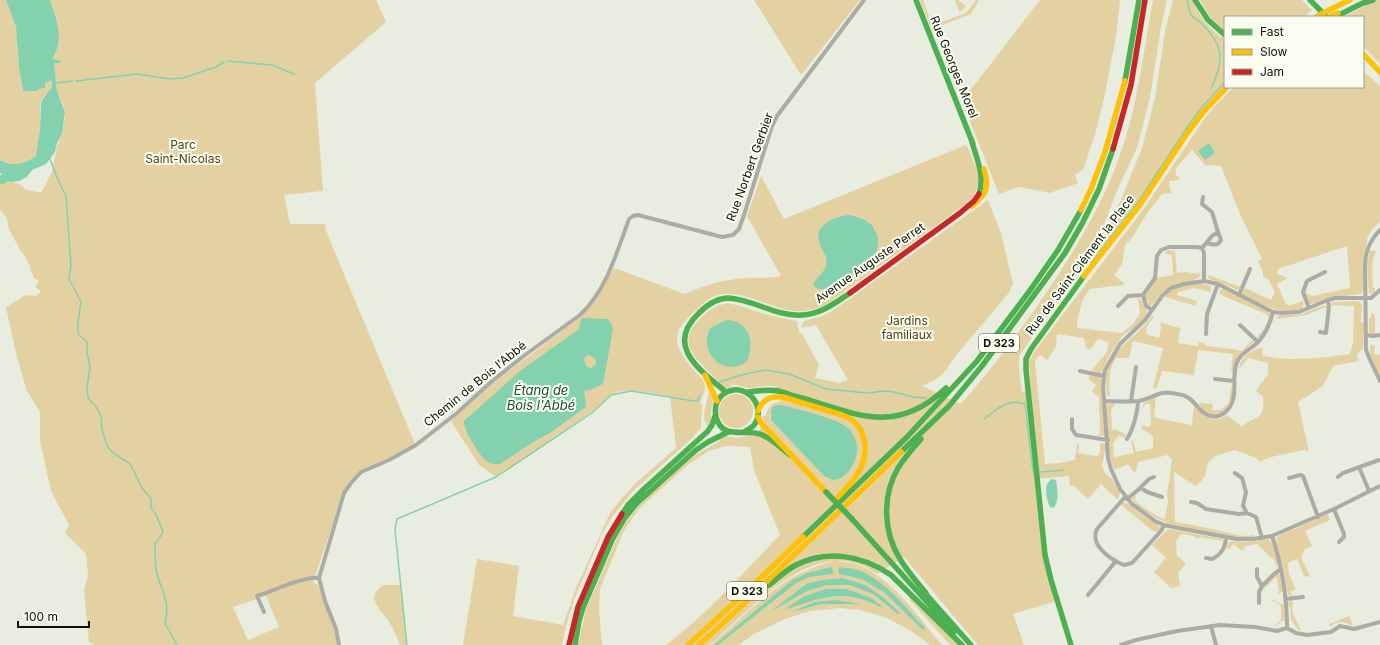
<svg xmlns="http://www.w3.org/2000/svg" width="1380" height="645" font-family="Inter,sans-serif">
  <rect width="100%" height="100%" fill="#e8ede0"/>
  <path fill="#e4d1a1" fill-rule="evenodd" d="M0 0H6L16 27 19 68 23 91 44 88 45 83 52 79V88L48 92 40 102V129L36 156C25 164 12 167 0 160Z
    M50 0H376L386 22 315 83 323 191 284 195 290 224H325L326 231 415 444 392 457 361 470 348 483 340 498 333 523 313 582 319 586 335 633 337 645H95L89 642 84 590 88 575 86 554 65 533 69 525 51 491 40 440V412L26 389 15 349 6 307 26 295 36 296 41 291 35 287 39 281 34 278 26 257 20 250 8 227 7 218 0 210V180C7 182 17 182 22 186 23 187 24 188 25 189 29 191 36 191 41 193L52 172 57 147 62 134 65 118 64 107 57 91 54 63 60 59H52C65 40 57 20 50 0ZM266 596 279 627 248 640 233 607Z
    M754 0H860L801 75Z
    M920 0H923L935 33H933Z
    M955 0H958L966 6 963 10 959 12Z
    M976 0H979L971 14 937 27 936 24 966 13Z
    M1040 0H1120L1116 36 1105 94 1096 131 1083 170 1075 175 1078 183 1050 193 1019 187 999 194 962 101Z
    M1153 0H1167L1161 27 1150 97 1137 148 1119 186 1104 224 1087 257 1068 287 1019 356V368L1022 392 1031 391 1029 362 1034 352 1143 210 1205 118 1215 106 1234 87H1363V71L1380 86V222L1373 228 1367 238C1369 245 1363 253 1363 260 1362 270 1367 286 1361 294L1329 298 1312 304H1310L1306 295V291L1307 294 1312 296 1350 288 1347 246 1278 269 1277 274 1288 278 1277 284 1286 304 1289 306 1303 301V309C1282 317 1262 304 1244 295L1242 293 1245 288 1271 300 1275 292 1269 280 1263 277V272L1258 261 1262 259 1240 214 1221 166 1205 165 1192 150 1176 168V175L1180 178 1179 180 1169 181 1171 193 1162 194 1148 212 1132 238 1125 245 1122 264 1114 275 1124 283 1123 285 1090 289C1081 299 1078 315 1077 328L1122 333 1134 323 1140 313 1138 298 1141 300 1148 314 1139 325 1123 335 1111 353 1101 373H1097L1092 370 1107 352 1109 342 1098 339 1090 350 1086 347 1084 338 1057 334 1056 347 1047 360 1042 356H1038L1035 362 1045 464 1061 463 1075 460 1077 444 1079 445 1078 453 1097 456 1100 454V443L1105 444 1106 446 1102 466 1105 473 1112 479 1120 492 1118 500 1101 484 1088 499 1074 486H1070L1069 476 1037 479 1049 572 1057 601 1013 614 1024 645H978L904 557 877 574C871 570 863 565 855 563 801 548 747 614 709 645H666C708 613 743 573 780 535L754 470 750 447 727 446 709 451 689 464 663 487 643 505 633 517 623 532 600 589 599 610 602 645H578L586 610 617 538 626 522 645 499 695 455 720 441 719 439 726 436 737 438 748 436H756L764 422 762 416H765C768 408 770 403 780 402L775 386C766 385 758 388 751 388 743 388 740 384 731 385V387L726 388 720 385 721 384C701 361 669 346 704 315 712 308 720 303 731 304 741 305 751 310 761 313 773 316 785 319 797 321L799 332 802 334 819 365 815 378 839 383 848 380 816 325 801 328 804 321 823 316 834 310 988 200 1001 233 1013 284 1008 294 958 353 943 374 933 381 922 386 961 404C996 364 1027 322 1056 278 1085 234 1108 193 1124 143 1139 96 1144 48 1153 0ZM710 328 747 329 750 341 712 356C706 346 704 339 710 328ZM770 414 857 455 852 468 824 476 771 420Z
    M1173 0H1192C1199 16 1210 30 1225 40V86L1137 206 1087 270 1105 239 1142 148 1155 98 1165 31Z
    M1200 0H1302L1312 10 1303 17H1225V31L1212 20Z
    M1380 0V64L1363 46V17H1344L1374 1Z
    M966 145C969 149 971 155 973 160 981 175 981 191 967 203L827 304C817 309 806 312 794 311 766 308 730 280 705 302 677 327 665 337 693 369 697 374 704 379 705 387 705 393 702 397 700 403L702 404 701 428 690 440 634 490 612 517 602 534 574 600 566 626 562 645H463L477 559 519 566 513 616 563 625 576 588 610 513 623 497 638 481 676 448 670 397C654 394 625 386 611 395 606 398 602 404 598 408L496 477 479 465 451 421 492 384 580 317 596 300 614 268 685 294C706 284 727 279 749 278 760 277 771 279 781 276L747 216 761 176 784 219Z
    M1169 250 1175 251 1177 273 1185 272 1201 274C1198 282 1184 281 1176 284 1169 287 1163 291 1158 297 1155 300 1154 304 1150 306L1147 304 1149 302 1147 299 1146 300V295L1157 278 1173 275 1172 255 1166 254 1165 252Z
    M1370 250 1376 251C1370 261 1373 276 1373 288H1375L1374 293 1369 294 1367 262Z
    M1208 275 1241 287 1238 290 1209 279Z
    M1200 283 1211 286V292L1194 288 1178 292 1177 295 1197 301 1196 306 1165 297C1172 285 1187 285 1200 283Z
    M1221 289H1225L1269 312C1272 320 1265 331 1260 337H1257L1265 328 1269 317 1266 314 1219 294Z
    M1355 301 1360 302 1362 305 1361 322 1364 323 1363 349 1357 354 1358 361 1333 366 1323 386 1298 402 1309 452 1304 450 1271 457 1259 462 1256 458 1235 450 1215 456 1208 463 1205 476 1197 486 1194 485 1174 472 1175 522 1198 526 1242 536 1254 535V537L1243 538C1208 532 1168 530 1140 508 1136 505 1133 503 1132 498L1136 495 1135 501 1137 503 1157 516 1165 519 1168 502 1167 495 1172 459 1168 455 1138 462 1136 471 1134 472 1128 464 1115 470C1107 458 1108 423 1107 407L1108 404 1116 403 1111 410 1112 430 1116 429 1126 435 1124 438 1119 435 1113 443 1114 457 1134 453 1131 442 1133 440 1136 452 1153 448V436L1141 428 1143 425 1146 427 1151 426 1150 404H1145L1141 411 1144 403 1156 397 1154 416 1156 418 1192 425 1194 405C1204 416 1213 425 1227 415L1242 427C1248 420 1259 418 1261 414 1264 409 1263 402 1263 397L1256 391 1268 374V363L1248 358 1239 369C1240 358 1252 348 1263 348L1262 355C1285 363 1326 357 1350 354L1353 342 1354 306 1331 305 1333 302Z
    M1325 305 1326 307 1327 306 1328 308H1323L1307 315 1276 319 1279 315H1299Z
    M1373 313 1375 315V334H1371L1369 332V318H1371V314Z
    M1152 316 1154 317 1147 326 1146 334 1159 338 1161 328 1160 324 1162 323 1180 328 1178 343 1198 346 1199 342 1205 343V346L1233 349 1242 351 1253 339 1254 342C1244 349 1234 358 1233 371H1231L1233 354 1198 350 1194 375 1162 371 1157 388H1153L1163 348 1133 341 1129 358H1116C1108 370 1109 382 1110 396H1107C1101 350 1130 346 1152 316Z
    M1371 344 1375 346 1374 354 1380 355V376C1376 367 1367 354 1371 344Z
    M1090 374 1100 377 1102 380 1105 436H1097L1100 434 1099 397 1092 392 1096 385 1089 380Z
    M1231 386C1241 403 1211 431 1199 403L1213 404 1212 410H1221L1229 403Z
    M708 387 714 400 711 409V420L708 427C698 414 711 400 708 387Z
    M719 411a17 17 0 1 1 34 0a17 17 0 1 1-34 0Z
    M1124 502 1129 504 1141 514 1158 524 1160 529 1157 532 1151 530 1124 507 1121 504Z
    M1327 514 1330 520 1305 531 1312 546 1305 549 1301 557 1310 576 1307 577 1304 576 1297 559 1288 563 1289 574 1296 590 1290 591V593H1292V596L1288 595C1286 587 1286 579 1284 571 1282 561 1274 547 1277 537Z
    M1168 529 1223 539 1222 541 1200 537 1197 539 1194 536 1181 534 1176 541 1177 556 1186 563 1178 573 1180 586 1171 588 1154 572 1166 558 1152 545Z
    M1268 539C1275 544 1280 561 1276 568L1275 561 1257 544 1246 546 1242 551 1234 544 1229 549 1226 548 1227 543 1232 541 1246 542Z
    M835 561C842 562 850 562 856 564 892 577 918 617 942 645H930L911 631 887 618 860 610 839 608 810 611 785 619 754 634 739 645H710C751 612 781 572 835 561Z
    M1277 573 1280 575 1283 590 1278 595 1277 594 1279 591 1277 578H1275L1261 592 1263 588Z
    M383 585H401L407 645H400C397 637 394 629 389 622 381 609 364 598 383 585Z
    M911 597 958 645H950L909 599Z
    M1274 600 1280 604H1284L1285 621H1282L1275 627H1274L1281 619V606L1276 602 1271 601Z
    M1291 600 1293 602 1292 611 1301 631 1298 630 1292 621H1289L1291 620 1290 607H1289L1288 603Z
    M1349 616 1353 626C1344 622 1338 620 1330 627L1329 624Z"/>
  <path fill="#84d1b0" fill-rule="evenodd" d="M6 0H50C57 20 65 40 52 59L61 60 60 63H54L57 91 65 112 62 134 57 143 55 152 46 164 32 170 27 177 19 181 11 182 6 181 3 175 0 173V160C12 167 25 164 36 156L40 129 41 102 48 92 52 88V80L45 83V88L39 89 37 91H23L19 68 16 27Z
    M1209 143 1215 153 1205 160 1198 151Z
    M850 215 863 219 872 225 878 237V246L875 255 836 285 829 289H818L813 285 814 282C818 277 825 271 826 265 829 256 820 249 819 241 814 224 836 216 850 215Z
    M583 318 607 319C611 322 612 324 613 329L603 384 590 390 584 391 586 407 550 433 535 441 500 464C495 465 490 464 485 460 479 454 463 430 464 421L520 371 579 329 581 319ZM588 355 592 356 596 361V364L591 368 587 367 584 360 585 357Z
    M728 320C750 322 755 342 747 361 725 379 697 352 710 328L722 322Z
    M782 405C798 410 840 418 850 430 861 444 859 462 846 474 843 477 838 480 833 480 830 479 827 477 824 476L771 420V410L774 406Z
    M1052 479 1056 480C1057 488 1060 502 1053 508L1050 507C1046 499 1043 484 1052 479Z
    M832 567 833 574 809 577 796 583 718 645H714L791 581 807 573Z
    M839 567C844 568 850 568 854 569 882 576 906 608 925 628L923 630 885 593 862 579 839 574Z
    M843 578 865 585 883 597 900 613 898 614 873 594 850 585H827L807 591 770 612 806 584 823 580Z
    M825 589H847L871 598 882 606 880 607C844 587 820 598 784 610L803 597Z
    M836 600 861 604H821L791 612 815 602Z"/>
  <g fill="none" stroke-linecap="round" stroke-linejoin="round">
    <path stroke="#84d1b0" stroke-width="1.5" d="M1187 0C1188 4 1189 11 1191 15 1193 18 1198 20 1201 23 1224 44 1224 60 1212 87
      M227 61 272 65 294 74
      M76 81 137 74 170 79 183 78 216 67 224 62
      M55 83 73 81
      M49 157 59 182 66 196 71 266 69 279 81 302 78 322V334L87 342V353L90 366 87 389 88 397 91 402 95 405 101 416 102 429 107 446 113 453 126 461 131 465 142 488 151 499V508C158 514 158 523 163 531L162 534 155 544C155 552 155 561 156 569 160 591 171 599 165 624L177 645
      M1091 263 1138 202 1190 123 1202 107 1225 82
      M719 382 745 374 765 370 789 374 826 389 867 393 885 391 894 392 913 397 926 398
      M984 419C998 409 1007 398 1025 404L1033 472
      M1041 472 1063 470
      M407 645 395 530 397 519 496 477 592 413 611 395 631 391 694 401H697L700 396"/>
    <path stroke="#84d1b0" stroke-width="8" d="M0 179 3 180 10 168"/>
    <path stroke="#acaca7" stroke-width="4" d="M1203 197 1202 204 1212 212 1218 232
      M1380 230C1371 239 1365 252 1365 265L1366 350 1371 362 1380 381
      M1202 248 1212 236 1218 232 1221 240C1218 246 1213 245 1207 243
      M1380 290 1371 298H1335L1328 300 1299 312 1282 313 1273 312 1218 284 1204 281 1184 284 1171 288 1162 296 1145 320 1120 344 1105 370 1103 386 1108 458 1111 469 1120 489 1132 504 1155 521 1164 525 1178 528 1237 539H1253L1272 536 1334 509 1380 486
      M1239 295 1250 269
      M1118 306 1128 296 1143 295
      M1309 308 1303 292 1307 281 1325 272
      M1152 310 1146 306 1143 295 1155 278 1157 256 1161 250 1169 247H1197L1202 248 1204 253V281
      M1240 325 1258 342
      M1320 332 1326 333 1329 306 1328 300
      M1206 334 1207 314 1218 284
      M1366 335 1373 336 1380 335
      M1080 371 1104 376
      M1215 379 1234 381
      M1105 401C1116 401 1128 402 1139 401 1146 400 1152 396 1159 394 1166 391 1176 394 1183 395 1197 399 1201 420 1218 416 1223 415 1227 411 1230 407 1239 393 1230 375 1238 360 1243 352 1250 349 1256 344 1266 335 1270 324 1273 312
      M1131 401 1136 367
      M1072 419V429L1076 435 1108 440
      M1127 439C1133 430 1138 411 1138 401
      M1359 467 1369 491
      M1235 473 1242 478 1246 492 1243 506 1247 513
      M1338 477 1343 473 1379 460
      M1289 478 1300 475 1303 476 1318 517
      M1141 488 1147 492 1162 497
      M1125 497 1097 529C1089 545 1111 560 1124 565L1132 563 1161 531 1164 525
      M1127 499 1138 490 1149 479 1154 477
      M1191 502 1197 503 1206 509 1239 514 1247 513 1256 517 1262 538
      M1334 509 1344 534V537L1339 542
      M1272 536C1282 566 1287 597 1287 628
      M1206 558 1212 559C1222 554 1225 548 1226 537
      M1257 569V577L1262 586 1259 592V603
      M1262 586 1274 574 1281 569
      M1088 595 1116 561
      M1286 599 1303 597
      M264 612 257 596C273 591 304 576 319 578
      M1211 626 1216 645
      M339 645 336 629 325 601 319 578 344 493 351 483 361 472 389 460 416 445 457 413 491 382 525 355 580 315C606 291 617 252 629 219L633 216 638 215 722 237 733 235 739 229 744 215 772 126 777 116 864 0
      M1121 645 1136 640 1177 631 1220 625 1255 627 1277 631 1287 628 1296 633 1307 635 1331 632 1340 626 1354 629 1380 622"/>
    <path stroke="#4caf50" stroke-width="5.5" d="M916 0 973 144
      M1195 0 1208 20 1225 35
      M1310 0 1327 17
      M1335 17 1363 3 1373 0
      M1125 81 1139 0
      M972 142C977 160 985 176 979 194
      M726 392C700 370 664 346 699 313 706 306 716 298 728 298 753 299 776 317 802 315 821 314 835 303 850 293
      M748 392C758 391 768 389 778 391 786 393 794 396 802 398 858 415 897 435 946 388
      M744 432C747 430 752 428 754 425 766 410 751 387 733 390 726 391 720 396 717 402 715 407 715 412 716 417 722 440 744 429 760 434 771 438 781 448 790 455
      M921 439C913 448 905 457 898 468 882 496 883 532 900 559 907 571 917 582 926 593
      M901 452 949 406 982 366 1065 253 1083 222 1099 189 1113 149
      M622 514 628 505 644 489 708 431 712 425 715 416
      M852 519 954 632
      M803 537 907 437 977 361 1031 289 1058 250 1081 210
      M769 585C777 579 785 571 794 566 826 549 862 555 891 575L962 645
      M924 592 971 645
      M575 645 579 621 583 608 613 538 624 519 637 503 696 450 708 442 728 432
      M1071 645 1051 580 1045 555 1026 370V359L1031 349 1084 276"/>
    <path stroke="#ffc107" stroke-width="5.5" d="M1333 8 1350 0
      M1329 17 1338 13
      M1363 54 1380 72
      M972 206C986 195 990 187 984 169
      M1081 210 1091 189 1105 152 1125 81
      M1084 276 1139 206 1188 132 1204 111 1227 87
      M705 375 717 401
      M758 411C763 399 770 396 783 397L842 415C854 419 861 426 864 439 870 465 852 483 835 500
      M758 417 761 423 826 492
      M688 645 745 593 803 537
      M699 645 733 614 901 452"/>
    <path stroke="#c62828" stroke-width="5.5" d="M1113 149 1131 85 1145 0
      M850 293 960 213 974 201 979 194
      M569 645 578 607 608 537 622 514"/>
    <path stroke="#4caf50" stroke-width="5.5" d="M826 492 852 519"/>
    <path stroke="#ffc107" stroke-width="5.5" d="M1316 17 1333 8"/>
  </g>
  <g text-anchor="middle" stroke-width="4" stroke-linejoin="round" paint-order="stroke">
    <g fill="#f9fef0" stroke="#54584e" stroke-width="1">
      <rect x="979" y="334" width="40" height="18" rx="3"/>
      <rect x="727" y="582" width="40" height="18" rx="3"/>
    </g>
    <g font-size="11" font-weight="bold" fill="#0e1109">
      <text x="999" y="347">D 323</text>
      <text x="747" y="595">D 323</text>
    </g>
    <g font-size="12" fill="#0e1109" stroke="#f9fef0">
      <text transform="translate(954 67) rotate(68)" y="4">Rue Georges Morel</text>
      <text transform="translate(750 167) rotate(-70)" y="4">Rue Norbert Gerbier</text>
      <text transform="translate(870 263) rotate(-35)" y="4">Avenue Auguste Perret</text>
      <text transform="translate(1080 265) rotate(-53)" y="4">Rue de Saint-Clément la Place</text>
      <text transform="translate(475 384) rotate(-39)" y="4">Chemin de Bois l'Abbé</text>
    </g>
    <g font-size="12" fill="#503e18" stroke="#f9fef0">
      <text x="183" y="149">Parc<tspan x="183" dy="14">Saint-Nicolas</tspan></text>
      <text x="907" y="325">Jardins<tspan x="907" dy="14">familiaux</tspan></text>
    </g>
    <g font-size="13" font-style="italic" fill="#1c4a38" stroke="#f9fef0">
      <text x="541" y="395">Étang de<tspan x="541" dy="15">Bois l'Abbé</tspan></text>
    </g>
  </g>
  <rect x="1224" y="16" width="140" height="72" fill="#f9fef0" stroke="#9b9f94"/>
  <rect x="1232" y="29" width="20" height="6" fill="#4caf50" stroke="#9b9f94"/>
  <text x="1260" y="36" font-size="12" fill="#0e1109">Fast</text>
  <rect x="1232" y="49" width="20" height="6" fill="#ffc107" stroke="#9b9f94"/>
  <text x="1260" y="56" font-size="12" fill="#0e1109">Slow</text>
  <rect x="1232" y="69" width="20" height="6" fill="#c62828" stroke="#9b9f94"/>
  <text x="1260" y="76" font-size="12" fill="#0e1109">Jam</text>
  <path d="M18 621v6h71v-6" fill="none" stroke="#0e1109" stroke-width="2"/>
  <text x="24" y="621" font-size="12" fill="#0e1109" stroke="#f9fef0" stroke-width="3" paint-order="stroke">100 m</text>
</svg>
